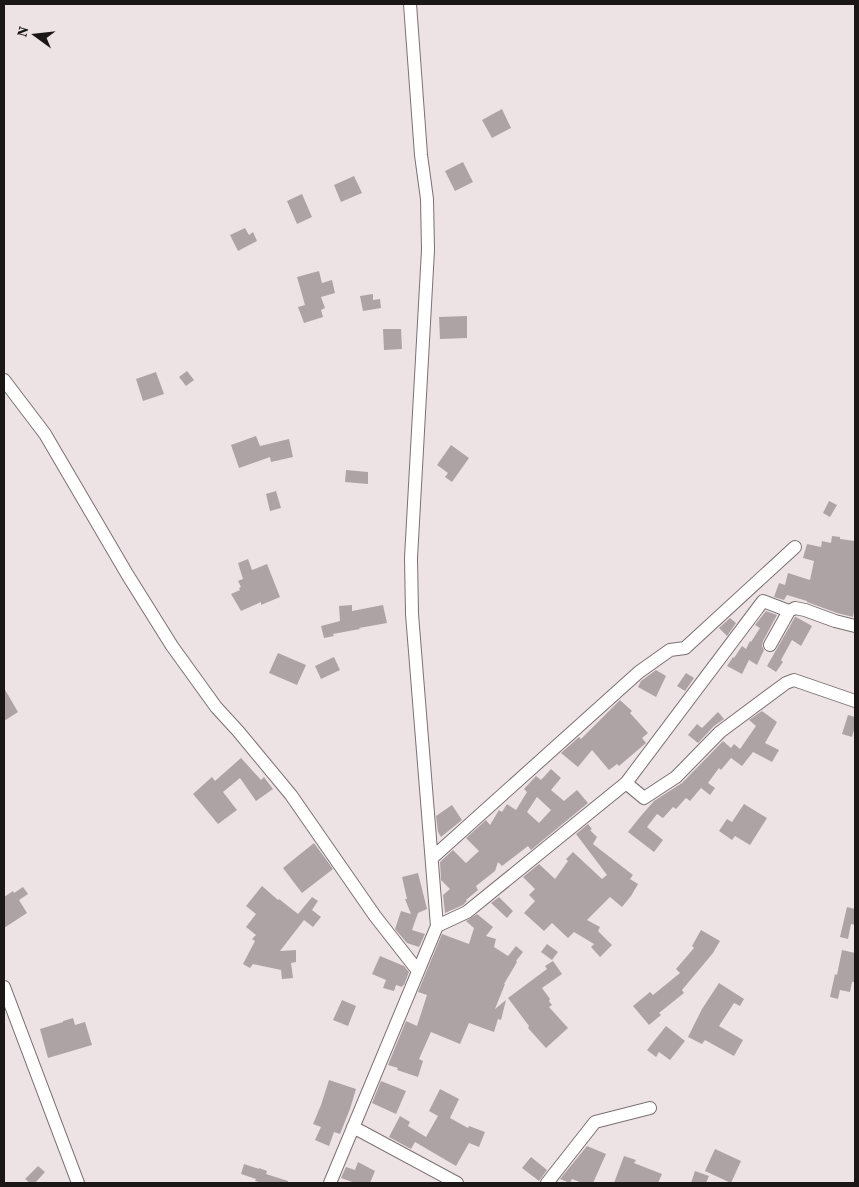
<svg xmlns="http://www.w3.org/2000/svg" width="859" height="1187" font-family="'Source Serif 4',serif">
  <rect width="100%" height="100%" fill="#eee3e4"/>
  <path fill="#aea3a4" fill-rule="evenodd" d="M502 109 511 128 492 138 482 120Z
    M463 162 473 182 455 191 445 171Z
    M354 176 362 193 341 202 334 185Z
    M302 194 312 217 297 224 287 201Z
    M245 228 249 235 253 232 257 241 238 251 230 235Z
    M319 271 322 283 332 280 335 293 321 297 325 308 321 310 323 317 304 323 298 307 305 305 297 277Z
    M373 294V300L380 299 381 308 363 311 360 296Z
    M467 316V338L440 339 439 317Z
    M383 329H401L402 349 384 350Z
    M187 371 194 380 186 386 179 377Z
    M156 372 164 394 143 401 136 379Z
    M256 436 260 446 289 439 293 457 271 462 270 457 239 468 231 445Z
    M451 445 469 458 452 482 445 477 448 473 437 465Z
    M346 470 368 472V484L345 482Z
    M276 491 281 508 270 511 266 494Z
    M829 501 837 505 830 517 823 513Z
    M832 536 840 537V539L855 541V607L853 617 837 613 807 602V601L787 595 784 600 774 597 779 583 785 585 788 573 810 580 814 561 803 558 807 544 821 547 822 541 831 543Z
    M248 559 252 570 267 564 280 597 261 605V602L241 611 231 594 240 590 239 588 241 587 238 581 243 579 238 563Z
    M352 605V611L383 605 387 623 359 628 360 629 333 634 334 636 324 638 321 626 340 621 339 606Z
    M766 611 777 615 763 641 762 646 764 650 757 665 749 660 742 674 727 666 733 657 734 658 742 646 746 649 750 641 751 642 760 628 755 625Z
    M795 617H796L812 626 801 646 792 640 781 660 783 662 776 672 767 666Z
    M730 618 736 623 727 636 719 628Z
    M278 653 306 665 297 685 269 673Z
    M334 657 340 670 321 679 315 666Z
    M656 670 666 676 656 697 638 687 641 681Z
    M686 673 694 678 685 691 677 686Z
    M4 688 18 712 4 721Z
    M620 700 632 711 630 713 648 733 642 738 646 743 619 766 617 764 609 770 592 750 578 767 561 753 579 737 581 739Z
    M762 711 777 722 765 743 779 750 772 762 753 752 742 766 731 758 721 770 719 768 708 783 715 788 710 795 701 788 690 801 686 798 676 809 673 807 663 818 657 814 647 827 663 840 654 852 628 832 640 817 654 801 682 783 723 741 731 748 734 744 740 749 756 726 749 720Z
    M718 712 724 719 714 726 698 743 688 735 697 724 702 728Z
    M848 715 855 717V727L852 737 842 734Z
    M241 758 261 780 264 777 273 789 256 801 240 778 223 792 237 810 218 824 193 794 212 777 215 781Z
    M551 769 561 778 551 790 564 801 577 790 588 803 531 850 528 846 502 866 498 862 495 871 476 886 478 890 466 900 467 901 463 905 445 913 443 895 450 889 441 880 440 862 453 850 466 863 479 851 466 838 486 820 490 825 499 810 502 812 507 804 516 810 527 792 524 789 536 776 541 780ZM537 797 551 810 539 823 527 812Z
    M744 804 767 818 750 845 735 836 732 840 719 831 727 819 732 822Z
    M452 805 462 820 441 837 438 832 436 816Z
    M588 824 592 829 590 830 597 837 593 844 633 875 630 879 638 884 631 896 622 907 610 897 587 920 600 927 598 931 612 945 600 957 591 947 594 944 574 932 568 938 552 923 544 931 524 913 535 901 529 895 535 889 523 877 539 864 555 879 568 861 566 859 573 852 602 879 607 875 576 834Z
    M314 843 333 869 302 893 283 868Z
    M418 873 427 909 418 913 412 930 425 934 419 947 407 943 395 929 401 911 411 914 405 899H407L402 877Z
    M262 886 278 900 279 899 298 914 312 897 318 901 312 910 321 917 313 927 304 920 280 951 296 950V962L291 963 293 978 282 979 281 970 253 964 250 968 243 964 255 941 252 939 256 935 246 927 256 914 246 906Z
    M23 887 28 894 19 900 27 913 4 928V897L13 891 14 893Z
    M499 897 513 911 507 918 491 903Z
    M847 907 855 909V925L851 924 848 939 840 937Z
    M477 914 493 927 486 936 496 939 494 947 508 956 516 946 523 952 516 961 517 962 504 984H505L495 1009 506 1000 501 1020 498 1019 494 1032 469 1023 460 1044 431 1032 419 1059 423 1061 418 1077 397 1070 398 1068 388 1065 406 1021 417 1026 427 995 418 992 442 934 469 944 474 928 466 921Z
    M701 930 720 941 713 953 682 990 684 993 659 1013 661 1015 649 1025 633 1006 650 992 653 995 680 973 676 969 694 948 692 946Z
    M547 944 558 952 552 960 541 952Z
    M842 950 855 953V982H852L850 992 840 990 838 999 830 997 835 974 837 975Z
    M380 956 404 966 409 972 404 985H403L402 987 396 985 394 991 383 988 386 980 372 974Z
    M553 961 562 974 542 988 550 999 549 1001 552 1005 549 1007 568 1028 546 1048 528 1028 529 1026 508 998 547 969 545 966Z
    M719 983 744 999 740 1006 734 1003 719 1026 743 1040 734 1056 705 1040 702 1044 688 1037 702 1009Z
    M342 1000 356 1006 348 1026 333 1020Z
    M73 1018 75 1025 85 1022 92 1045 48 1058 40 1029 63 1022V1021Z
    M666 1026 685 1041 670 1060 659 1052 656 1057 647 1050Z
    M329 1080 356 1089 350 1109 340 1134 334 1132 329 1146 315 1140 321 1127 313 1124 321 1105Z
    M381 1081 406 1091 396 1114 372 1103Z
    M440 1089 459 1099 450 1118 468 1128 469 1126 485 1132 479 1147 469 1143 456 1166 415 1142 411 1149 389 1137 400 1116 410 1122 408 1126 426 1137 438 1116 429 1111Z
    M587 1146 606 1154 593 1183H582L572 1179 570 1183 560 1179Z
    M715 1149 741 1161 731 1183 705 1171Z
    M624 1156 636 1160 634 1163 662 1174 658 1183H614Z
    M531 1157 547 1170 539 1181 522 1168Z
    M358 1162 375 1171 370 1183H355L341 1178 346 1167 355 1170Z
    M244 1164 259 1169V1168L267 1171 266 1174 288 1181V1183H263L255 1181 256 1179 241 1174Z
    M38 1166 45 1172 35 1183H30L25 1179Z
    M695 1171 709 1176 706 1183H691Z"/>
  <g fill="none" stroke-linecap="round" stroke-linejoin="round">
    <defs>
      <path id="minor" d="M4 380 45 434 127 574 172 646 216 707 238 731 291 795 375 916 418 971
        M770 645 789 611
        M626 783 644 798 676 777 720 732 786 683 794 680 855 701
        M432 858 639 672 670 650 685 648 795 547
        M437 926 467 912 626 783 763 601 789 611 795 608 805 610 835 621 855 626
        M4 987 78 1183
        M353 1127 457 1183
        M330 1183 437 926 412 614 411 558 428 250 427 199 421 155 410 4
        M547 1183 595 1122 650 1108"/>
    </defs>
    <use href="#minor" stroke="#7b7172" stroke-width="14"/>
    <use href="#minor" stroke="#fff" stroke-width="12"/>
  </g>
  <rect width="859" height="1187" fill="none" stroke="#1b1717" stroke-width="10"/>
  <g transform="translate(35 35) rotate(285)" stroke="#eee3e4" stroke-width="4" paint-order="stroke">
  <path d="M0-4L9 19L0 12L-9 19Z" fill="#1b1717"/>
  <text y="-8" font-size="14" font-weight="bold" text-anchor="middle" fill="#1b1717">N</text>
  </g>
</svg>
